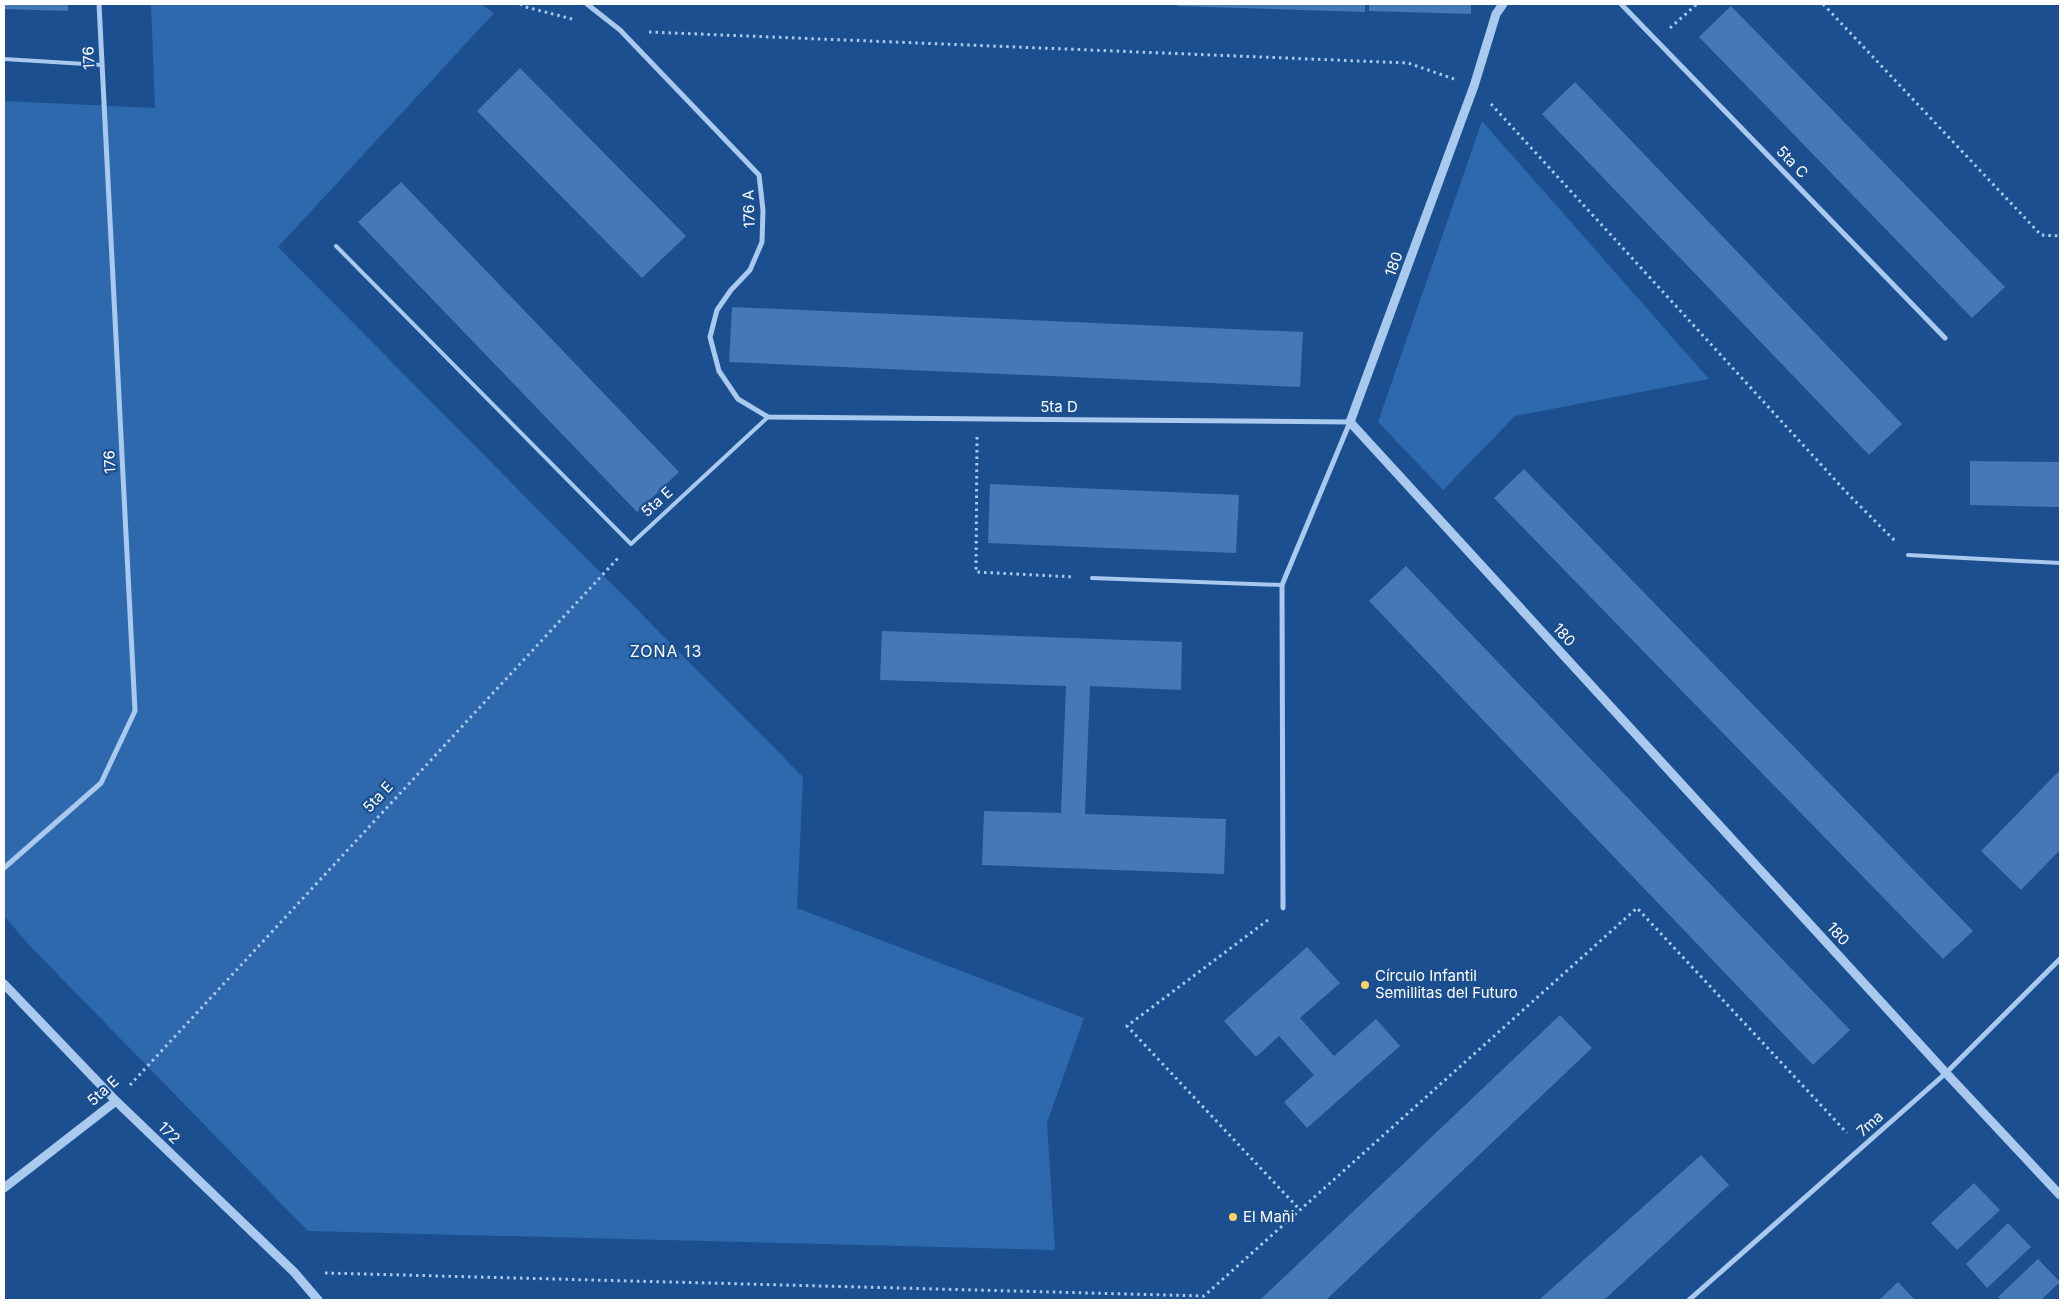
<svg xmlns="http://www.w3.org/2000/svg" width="2064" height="1304" font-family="Inter,sans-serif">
  <rect width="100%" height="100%" fill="#1b4f8f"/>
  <path fill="#2e69ad" d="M151 4H481L494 13 278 247 803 777 797 908 1084 1018 1047 1123 1055 1250 308 1231 30 946 4 916V101L155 108Z
    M1482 121 1709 379 1515 416 1443 490 1378 422Z"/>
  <path fill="#4478b7" d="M4 4H68V11L4 9Z
    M1177 4H1365V12L1177 6Z
    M1369 4H1471V14L1369 11Z
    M1731 6 2005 287 1972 318 1699 37Z
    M520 68 686 236 642 278 477 111Z
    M1575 82 1902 424 1869 455 1542 114Z
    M401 182 679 472 637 512 358 222Z
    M732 307 1303 332 1300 387 729 362Z
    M1970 461 2060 462V507L1970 505Z
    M1524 469 1973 931 1943 959 1494 498Z
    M990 484 1239 495 1236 553 988 543Z
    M1406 566 1850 1030 1813 1065 1369 601Z
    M882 631 1182 642 1181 690 1090 686 1085 814 1226 819 1224 874 982 865 984 811 1061 813 1066 686 880 680Z
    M2060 770V850L2021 890 1981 851Z
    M1307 947 1340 983 1300 1018 1334 1056 1376 1019 1400 1046 1307 1128 1284 1102 1314 1075 1279 1036 1256 1057 1224 1021Z
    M1560 1015 1592 1048 1326 1300H1260Z
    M1701 1155 1729 1185 1604 1300H1539Z
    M1974 1183 2000 1210 1957 1250 1931 1223Z
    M2008 1223 2031 1247 1987 1288 1966 1264Z
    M2038 1259 2060 1282 2041 1300H2001L1998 1297Z
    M1898 1282 1915 1300H1879Z"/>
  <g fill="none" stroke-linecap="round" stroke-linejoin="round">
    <path stroke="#a9c9ee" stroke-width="3" stroke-dasharray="2.5 4" stroke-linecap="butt" d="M520 4 526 7 572 19
      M1823 4 2041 235 2060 236
      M1670 28 1697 4
      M649 32 1408 63 1454 79
      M1491 104 1848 494 1896 542
      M977 437 976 572 1075 577
      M1268 920 1127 1026 1300 1210
      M130 1085 619 557
      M325 1273 1204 1296 1637 908 1847 1133"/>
    <path stroke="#a9c9ee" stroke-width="4" d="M4 59 102 65
      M336 246 631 544 768 417
      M1908 555 2060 563
      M1092 578 1282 585"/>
    <path stroke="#a9c9ee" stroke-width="5" d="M587 4 620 30 759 175 763 210 762 242 750 270 731 290 717 310 710 337 719 371 738 399 768 417 1350 422 1282 585 1283 908
      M1621 4 1945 338
      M4 868 101 783 135 711 99 4
      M1689 1300 1946 1073 2060 959"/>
    <path stroke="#a9c9ee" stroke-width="9" d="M1503 4 1496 14 1474 86 1350 422 1946 1073 2060 1195
      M4 984 116 1101 294 1272 318 1300
      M4 1188 116 1101"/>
  </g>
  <g fill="#ffd166" stroke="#1b4f8f" stroke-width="2">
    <circle cx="1365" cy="985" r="5"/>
    <circle cx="1233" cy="1217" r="5"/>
  </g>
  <g text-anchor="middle" stroke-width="4.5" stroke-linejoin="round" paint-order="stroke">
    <g font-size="15" fill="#fff" stroke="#1b4f8f">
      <text transform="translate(89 58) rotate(-93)" y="5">176</text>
      <text transform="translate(1792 162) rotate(46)" y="5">5ta C</text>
      <text transform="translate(749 209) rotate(-92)" y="5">176 A</text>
      <text transform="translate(1394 264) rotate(-70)" y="5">180</text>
      <text x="1059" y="412">5ta D</text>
      <text transform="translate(110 462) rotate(-93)" y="5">176</text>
      <text transform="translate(657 502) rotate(-42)" y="5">5ta E</text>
      <text transform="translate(1564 635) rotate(48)" y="5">180</text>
      <text transform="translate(378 797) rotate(-47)" y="5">5ta E</text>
      <text transform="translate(1838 934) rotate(48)" y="5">180</text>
      <text transform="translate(103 1091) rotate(-42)" y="5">5ta E</text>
      <text transform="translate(1870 1124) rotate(-42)" y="5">7ma</text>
      <text transform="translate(169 1133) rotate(44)" y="5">172</text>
    </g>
    <g font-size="15" fill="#fff" stroke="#1b4f8f" text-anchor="start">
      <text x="1375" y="981">Círculo Infantil<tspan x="1375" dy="17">Semillitas del Futuro</tspan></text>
      <text x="1243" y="1222">El Mañi</text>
    </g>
    <g font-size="16" letter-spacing="1" fill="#fff" stroke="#1b4f8f">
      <text x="666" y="657">ZONA 13</text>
    </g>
  </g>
  <rect width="2064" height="1304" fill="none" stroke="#ffffff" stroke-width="10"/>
</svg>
